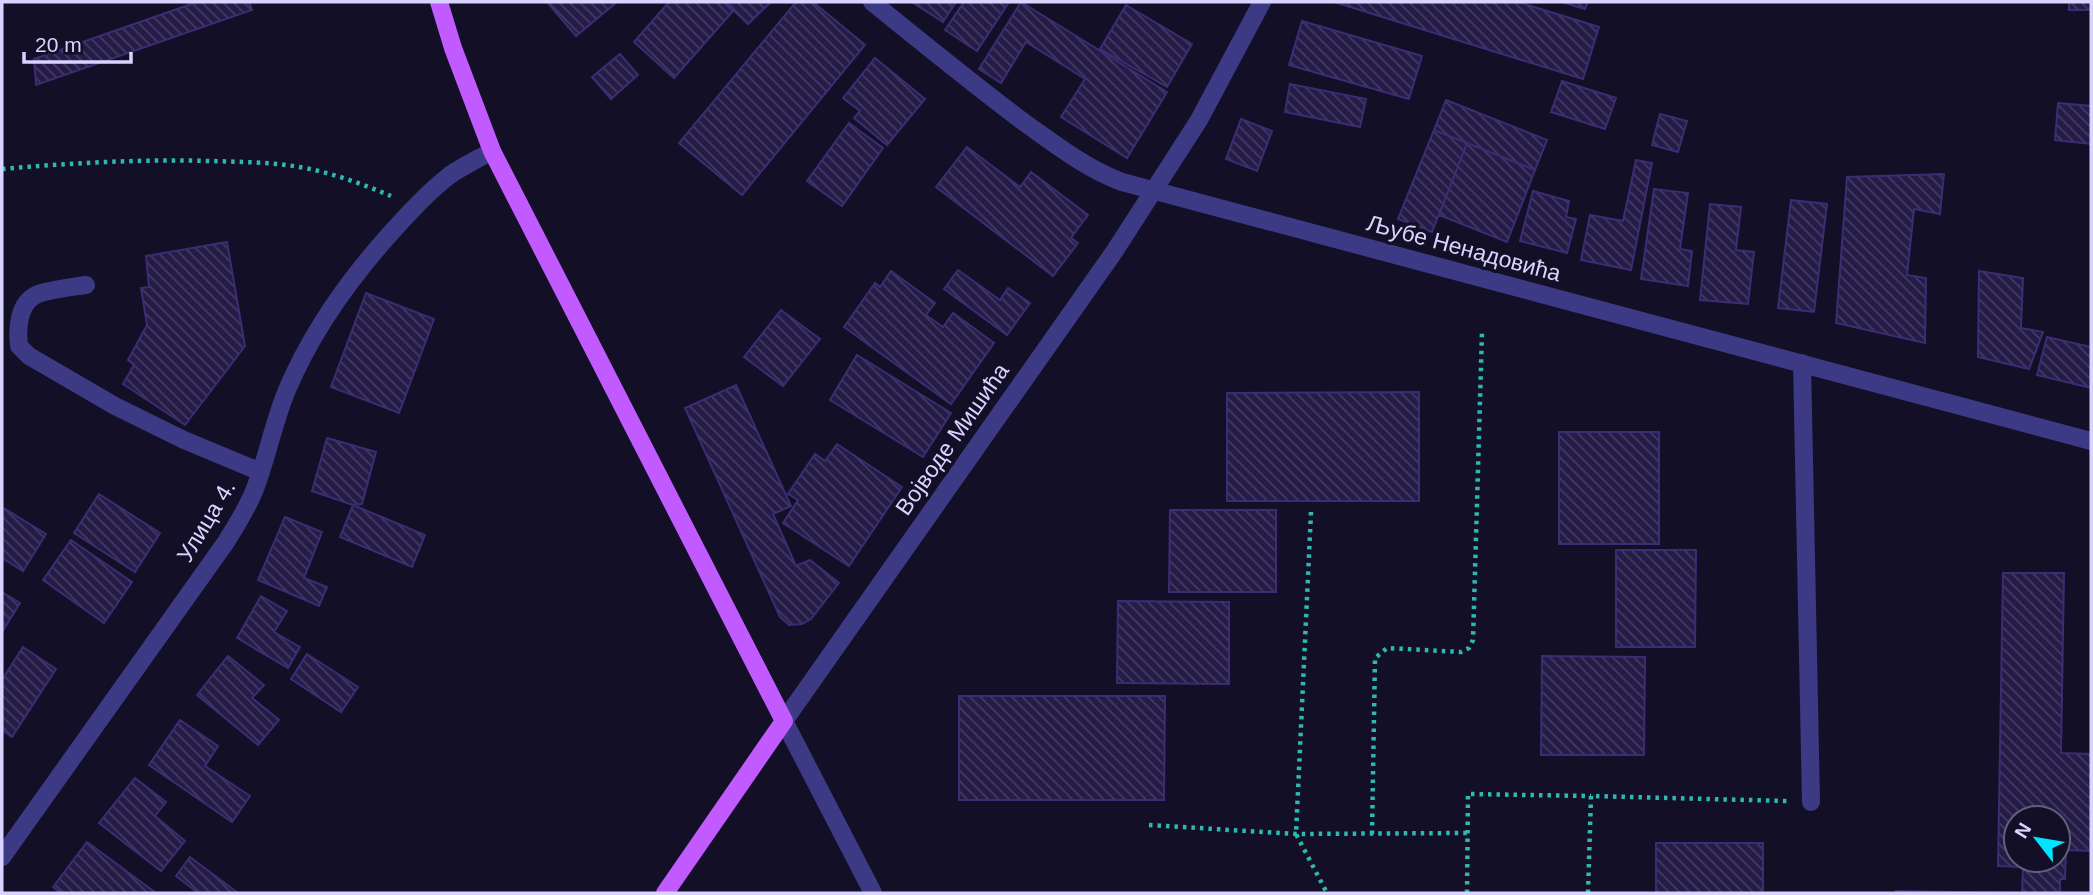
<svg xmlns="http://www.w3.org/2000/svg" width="2093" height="895" font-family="Helvetica,sans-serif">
  <defs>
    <pattern id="building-back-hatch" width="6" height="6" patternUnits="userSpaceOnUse" patternTransform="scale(1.75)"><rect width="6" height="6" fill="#241b47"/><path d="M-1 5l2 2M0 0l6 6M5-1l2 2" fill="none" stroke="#433b63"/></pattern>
  </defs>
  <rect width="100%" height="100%" fill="#130f26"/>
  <path fill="url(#building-back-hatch)" stroke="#3b2d73" stroke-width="2" fill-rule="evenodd" d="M197 2H249L252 10 36 85 34 59Z
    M547 2H617L576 36Z
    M669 2H723L733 11 674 78 634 42Z
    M725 2H771L748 24Z
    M796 2H813L865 45 742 195 679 143Z
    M912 2H956L943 22Z
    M964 2H1009L977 51 945 30Z
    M1021 2 1167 92 1127 158 1061 117 1085 79 1026 42 1001 83 979 69Z
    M1334 2H1518L1599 27 1583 79Z
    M1562 2H1588L1585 9Z
    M2069 2H2091V10H2069Z
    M1126 5 1192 44 1167 87 1100 49Z
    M1302 21 1422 56 1409 99 1289 65Z
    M620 54 638 75 611 99 592 77Z
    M875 58 925 99 887 145 854 118 860 111 843 98Z
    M1562 81 1616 98 1605 129 1551 112Z
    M1290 84 1366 99 1360 127 1285 112Z
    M1446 100 1547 140 1535 170 1434 130Z
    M2058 103 2091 106V144L2055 140Z
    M1660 114 1687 121 1678 152 1652 145Z
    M1241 119 1272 131 1257 171 1226 159Z
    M849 123 883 148 842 206 807 181Z
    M1434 130 1467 143 1432 232 1398 219Z
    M1467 143 1535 170 1507 242 1439 215Z
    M967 147 1020 187 1031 172 1088 215 1071 238 1078 243 1053 276 936 187Z
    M1636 160 1652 163 1631 270 1581 260 1590 215 1623 221Z
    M1944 174 1940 214 1914 209 1907 275 1926 278 1925 343 1836 323 1847 177Z
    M1654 189 1688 193 1680 249 1692 251 1688 286 1641 279Z
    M1533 191 1569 201 1566 217 1576 219 1567 253 1520 241Z
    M1791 200 1827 204 1814 312 1778 308Z
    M1710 204 1741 207 1736 250 1754 252 1748 304 1700 300Z
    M227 242 245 346 185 425 123 384 134 365 128 360 147 325 141 288 149 287 146 256Z
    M958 270 1000 300 1008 288 1030 303 1007 335 944 289Z
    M891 271 935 303 926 315 943 327 953 313 994 343 951 404 844 327 875 283 880 287Z
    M1979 271 2023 278 2021 328 2043 332 2029 369 1978 357Z
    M366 293 434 319 399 413 331 387Z
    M781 310 820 339 783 386 744 357Z
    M2047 337 2091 347V388L2037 375Z
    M857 355 951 413 923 457 830 400Z
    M736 385 791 506 773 514 796 566 810 560 839 583 811 619 802 624 789 625 780 617 685 408Z
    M1419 392V501H1227V393Z
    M1559 432H1659V544H1559Z
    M327 438 376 452 362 504 353 505 312 491Z
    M837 444 902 487 849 566 783 523 798 500 788 494 815 454 825 461Z
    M99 494 160 533 135 572 74 533Z
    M353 505 425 535 412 567 340 537Z
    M2 507 46 534 23 571 2 558Z
    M1170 510H1276V592H1169Z
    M285 517 322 532 304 578 327 587 319 606 258 580Z
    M71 540 132 582 104 623 43 580Z
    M1616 550H1696L1695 647H1616Z
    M2003 573H2064L2061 753 2091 754V851L2066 850 2065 879H2060V893H2022L2023 867 1998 866ZM2016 818H2058V860H2016Z
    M2 592 20 603 2 632Z
    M261 596 287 611 274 632 300 647 288 668 237 638Z
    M1118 601 1229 602V684L1117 683Z
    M23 647 56 669 12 737 2 730V680Z
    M307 654 358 687 341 712 291 679Z
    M228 656 264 685 252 698 279 720 258 745 197 695Z
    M1542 656 1645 657 1644 755H1541Z
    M959 696H1165L1164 800H959Z
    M180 720 218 746 205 766 250 796 232 822 149 765Z
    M135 778 166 802 155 816 185 841 161 871 99 823Z
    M87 842 156 893H61L53 887Z
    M1656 843H1763V893H1656Z
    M190 857 238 893H198L176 876Z
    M1896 891 2019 893H1896Z"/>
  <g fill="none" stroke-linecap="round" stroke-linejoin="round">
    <path stroke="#2fb8b0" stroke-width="4.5" stroke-dasharray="3.5 5" stroke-linecap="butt" d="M2 169C71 163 140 159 210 161 243 162 277 162 310 169 338 175 365 185 391 196
      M1311 512 1296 834 1327 893
      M1149 825 1296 834 1467 833
      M1372 834 1375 658 1387 648 1461 652 1469 648 1473 640 1482 332
      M1467 893 1468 794 1591 796
      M1588 893 1591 796 1787 801"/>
    <path stroke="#3d3a85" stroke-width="18" d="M872 2C923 43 973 84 1025 123 1056 145 1087 169 1122 182L2091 441
      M86 285C73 287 46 290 36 295 18 304 17 329 19 346L29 356 115 406 184 440 261 472
      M1802 363 1811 802
      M2 857 226 542C237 524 249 506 256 486 268 454 274 421 287 390 312 331 347 282 389 235 408 214 428 192 450 175 463 166 478 159 492 151
      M873 893 784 721 1114 252 1199 120 1262 2"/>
    <path stroke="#c25bff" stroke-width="18" d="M439 2 453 48 492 151 784 721 665 893"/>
  </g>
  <g text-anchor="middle" stroke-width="7" stroke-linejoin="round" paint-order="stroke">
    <g font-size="23" fill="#d9d4ff" stroke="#130f26">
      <text transform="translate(1464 248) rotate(15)" y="8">Љубе Ненадовића</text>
      <text transform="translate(952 439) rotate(-55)" y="8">Војводе Мишића</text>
      <text transform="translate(206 521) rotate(-59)" y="8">Улица 4.</text>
    </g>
  </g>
  <rect width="2093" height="895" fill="none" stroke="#d9d4ff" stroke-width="7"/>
  <g transform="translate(2037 839) rotate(301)"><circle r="33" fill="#130f26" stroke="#625e7d" stroke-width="2"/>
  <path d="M0-5L12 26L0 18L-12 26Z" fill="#00e5ff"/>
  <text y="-10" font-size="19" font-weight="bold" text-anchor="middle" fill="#d9d4ff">N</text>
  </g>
  <path d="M24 52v10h107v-10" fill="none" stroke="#d9d4ff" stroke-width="3.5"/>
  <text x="35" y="52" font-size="21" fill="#d9d4ff" stroke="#130f26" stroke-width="5" paint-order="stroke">20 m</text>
</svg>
